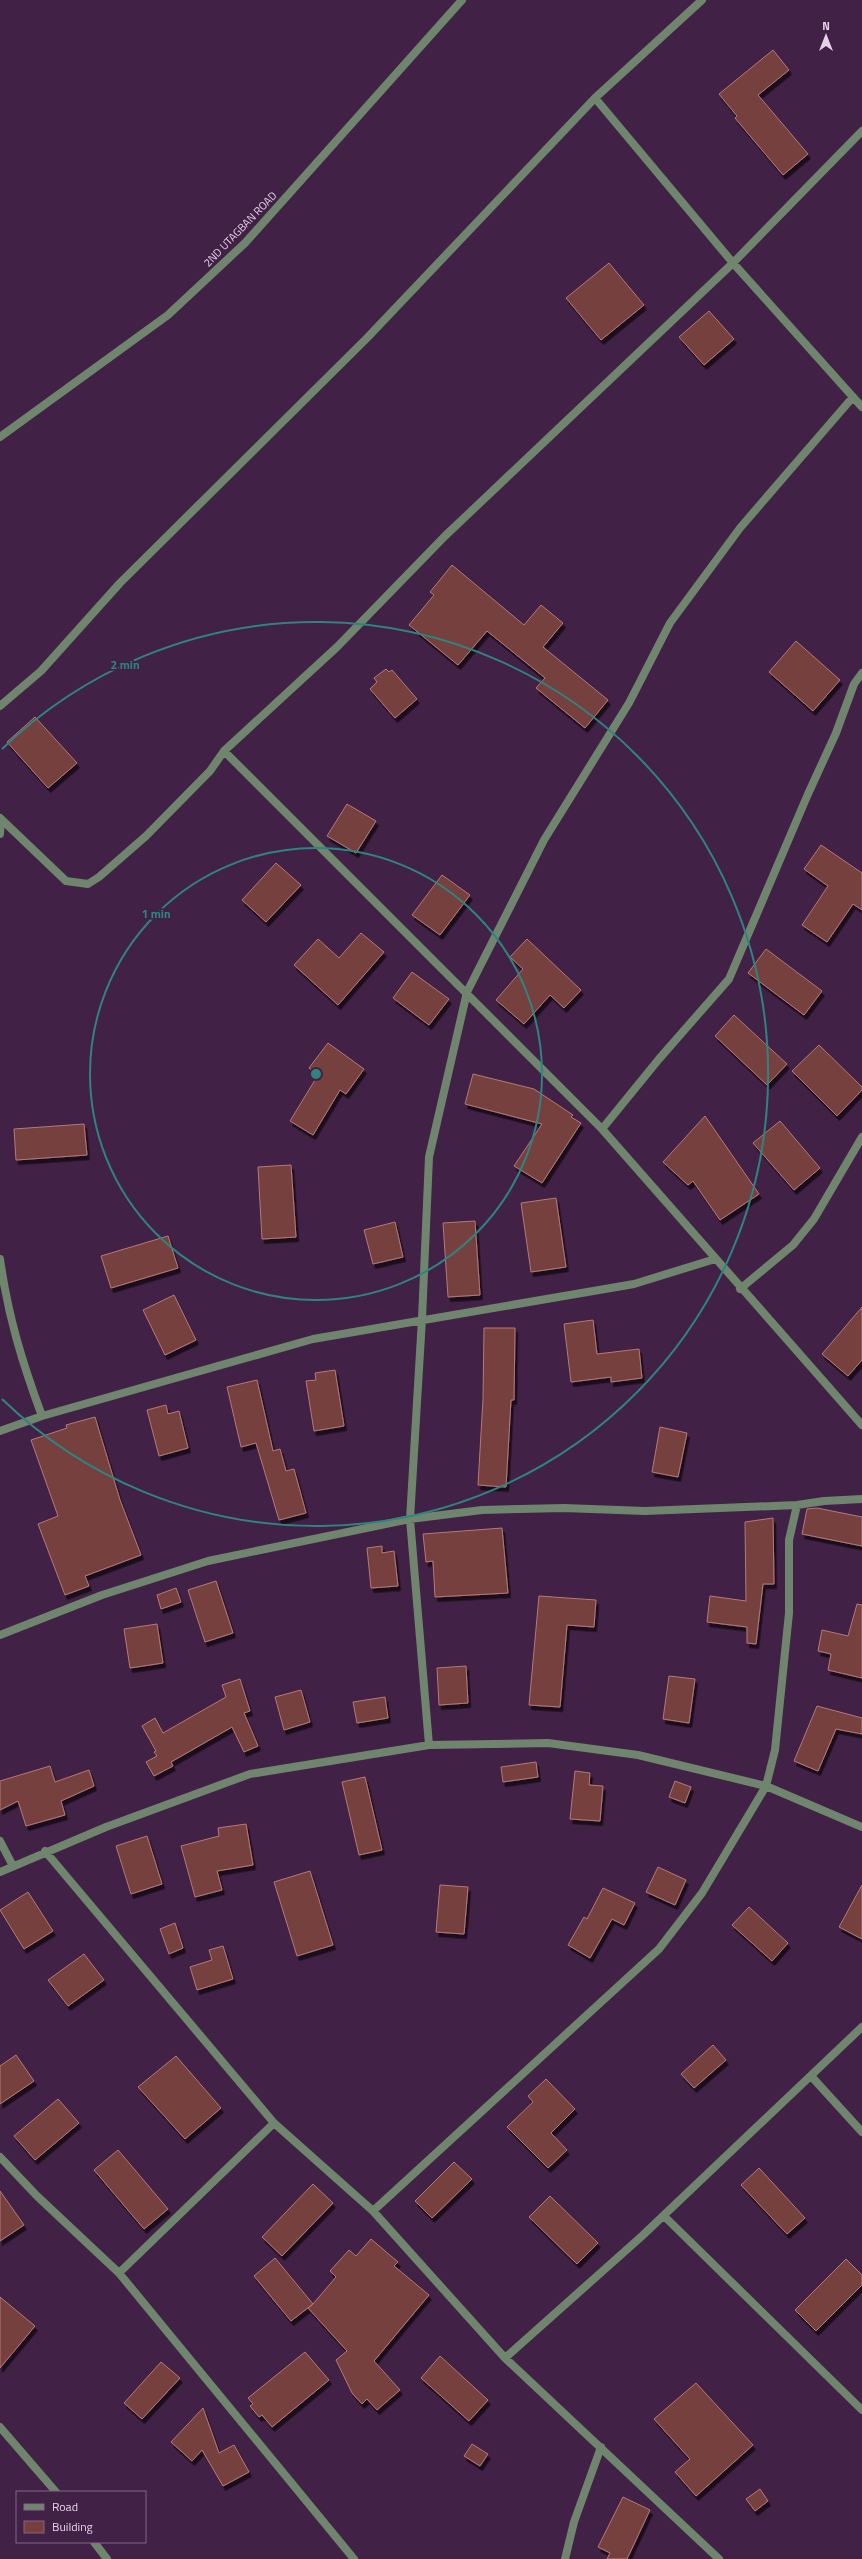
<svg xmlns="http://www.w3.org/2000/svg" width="862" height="2559" font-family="'Titillium Web',sans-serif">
  <defs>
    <filter id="shadow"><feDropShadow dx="2.5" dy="4.5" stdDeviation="0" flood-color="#0009"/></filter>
  </defs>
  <rect width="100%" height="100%" fill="#412146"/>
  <path fill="#753f3d" stroke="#b67a77" filter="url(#shadow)" d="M773 50 789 70 758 95 808 154 783 175 735 118 737 116 719 94Z
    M609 263 644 305 601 340 566 298Z
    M709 311 734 339 704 365 679 337Z
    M452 565 524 625 541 605 563 623 543 647 608 700 585 728 536 688 545 678 487 631 458 665 409 625 434 595 430 592Z
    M796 641 840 680 813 711 769 672Z
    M386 669 389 672 392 670 417 699 395 718 370 689 377 682 374 678Z
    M35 717 77 763 48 788 7 742Z
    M347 804 376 821 356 853 327 836Z
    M821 845 862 873V910L853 904 827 942 802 925 828 886 804 869Z
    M276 863 301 885 266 922 242 900Z
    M442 875 470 895 440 935 412 915Z
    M361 933 384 952 338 1005 294 965 318 939 339 958Z
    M527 939 581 990 564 1008 550 995 524 1024 496 1000 523 969 510 957Z
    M766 949 822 991 804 1015 748 973Z
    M412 972 449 999 429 1025 393 998Z
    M734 1015 787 1064 767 1085 715 1036Z
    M328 1043 364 1069 346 1094 340 1090 313 1135 290 1121 318 1075 309 1068Z
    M819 1045 862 1087V1090L837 1116 792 1071Z
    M473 1074 534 1089 573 1115 571 1117 581 1123 542 1183 514 1166 542 1124 465 1104Z
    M705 1116 759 1194 720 1220 693 1181 688 1185 663 1162Z
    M780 1121 820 1168 794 1190 753 1143Z
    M84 1124 87 1155 16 1160 14 1129Z
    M291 1165 296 1237 262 1239 258 1167Z
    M556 1198 566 1267 531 1272 521 1203Z
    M475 1221 480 1295 448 1297 443 1223Z
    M395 1222 403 1257 373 1264 364 1230Z
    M168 1236 178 1268 111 1288 101 1256Z
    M174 1295 196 1340 165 1355 143 1310Z
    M862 1307V1360L848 1376 822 1354Z
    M593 1320 597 1354 639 1349 642 1378 611 1382V1377L571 1382 564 1324Z
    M484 1328H515L514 1400H511L506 1487 478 1485 483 1399Z
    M335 1370 344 1426 314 1431 306 1381 316 1380 315 1373Z
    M257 1380 273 1451 280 1449 286 1471 294 1469 306 1513 279 1520 256 1443 241 1447 227 1387Z
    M166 1405 168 1414 179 1411 188 1448 159 1456 147 1410Z
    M95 1417 120 1500 141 1555 85 1576 89 1586 65 1595 38 1524 58 1516 31 1440 67 1428 66 1425Z
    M660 1427 687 1433 678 1477 652 1472Z
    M817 1508 862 1517V1546L802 1534 807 1509Z
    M773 1518 774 1584H763L756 1644 747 1643V1627L707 1622 710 1596 746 1601 745 1522Z
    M502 1528 508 1593 435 1597 433 1561 426 1562 423 1534Z
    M382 1546V1553L394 1551 398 1586 371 1588 367 1548Z
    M216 1581 233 1633 205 1642 188 1590Z
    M176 1588 181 1602 161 1609 157 1595Z
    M539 1596 596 1600 594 1627 567 1625 560 1707 529 1705Z
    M857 1604 862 1605V1678L828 1670 831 1654 818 1651 822 1630 848 1636Z
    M157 1624 163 1663 130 1668 124 1629Z
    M466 1666 468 1703 439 1705 437 1668Z
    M669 1676 695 1679 689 1723 663 1719Z
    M240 1679 250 1711 244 1713 258 1746 244 1752 232 1727 171 1762 173 1766 154 1776 146 1762 157 1756 154 1752 156 1751 142 1726 155 1718 163 1733 226 1697 222 1685Z
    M301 1690 310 1722 284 1730 275 1697Z
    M385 1697 388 1718 357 1723 353 1702Z
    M817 1706 862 1718V1734L836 1729 818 1771 794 1761Z
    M536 1762 538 1777 503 1782 501 1767Z
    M50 1766 55 1782 89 1770 94 1786 61 1801 65 1815 26 1826 18 1801 0 1810V1781Z
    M575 1771 590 1773 589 1785 603 1786 600 1821 570 1819Z
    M365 1777 382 1850 359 1855 342 1782Z
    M675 1781 691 1787 685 1803 669 1797Z
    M246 1824 253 1865 217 1871 222 1890 195 1897 181 1846 219 1836 218 1828Z
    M147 1836 162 1884 131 1894 116 1846Z
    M658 1867 686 1880 675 1905 646 1892Z
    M310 1871 333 1945 297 1956 274 1882Z
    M440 1885 468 1887 464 1934 436 1932Z
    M862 1885V1939L839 1927Z
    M603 1888 635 1903 624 1925 612 1919 590 1958 568 1945 584 1917 587 1919Z
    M28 1892 53 1931 24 1949 0 1910Z
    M749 1907 788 1943 772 1961 732 1925Z
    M175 1923 183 1948 169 1954 160 1929Z
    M223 1946 233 1979 197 1990 190 1967 212 1960 209 1950Z
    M84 1954 104 1980 68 2006 48 1980Z
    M713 2045 726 2060 694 2088 681 2074Z
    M16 2055 34 2081 0 2104V2066Z
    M176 2056 221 2108 185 2139 138 2087Z
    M546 2079 575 2109 551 2133 567 2150 548 2168 507 2127 533 2102 528 2096Z
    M58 2099 79 2123 35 2160 14 2136Z
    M118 2150 168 2209 144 2229 94 2170Z
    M454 2162 472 2179 432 2218 415 2201Z
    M759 2168 805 2218 787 2234 741 2185Z
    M313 2184 333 2203 282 2256 262 2237Z
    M0 2191 24 2225 0 2241Z
    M550 2196 598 2243 577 2264 529 2217Z
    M371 2239 398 2262 394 2266 429 2295 374 2361 400 2390 377 2410 367 2399 362 2404 352 2393 336 2360 347 2351 308 2308 313 2304 291 2321 254 2276 275 2258 313 2304 336 2277 330 2271 349 2250 356 2256Z
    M846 2259 862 2275V2285L816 2331 795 2310Z
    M0 2297 35 2326 0 2368Z
    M305 2352 329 2380 272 2427 262 2415 259 2417 250 2406 253 2404 248 2398Z
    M440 2356 488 2400 469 2421 421 2378Z
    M161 2362 180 2378 142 2419 124 2403Z
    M696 2383 753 2445 696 2496 675 2472 690 2459 654 2419Z
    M203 2408 219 2453 234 2445 249 2472 223 2486 202 2450 192 2461 171 2442Z
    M472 2444 488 2454 480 2466 464 2456Z
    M760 2489 768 2501 755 2511 746 2499Z
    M623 2497 650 2510 627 2559H607L610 2553 598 2547Z"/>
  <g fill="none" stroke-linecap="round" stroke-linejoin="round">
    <path stroke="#70856e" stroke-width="8" d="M595 98 733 263 862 407
      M0 706 41 671 120 583 367 338 595 98 702 0
      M224 751 602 1129 862 1425
      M0 818 66 881 88 884 99 877 146 836 210 771 224 751 337 647 445 536 733 263 862 131
      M0 834 1 820
      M602 1129 659 1059 729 979 808 794 836 733 854 684 862 673
      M0 1259C8 1316 22 1362 42 1416
      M740 1289 793 1245 814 1219 862 1137
      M0 1431 42 1416 313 1339 634 1284 715 1259
      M0 1635 102 1595 208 1561 410 1519 482 1510 564 1508 645 1511 797 1505 824 1501 862 1499
      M429 1745 410 1519 422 1319 429 1157 467 992 544 840 629 703 670 623 740 528 853 397
      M0 1841 13 1866
      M45 1851 274 2123 373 2211 505 2358 719 2559
      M0 1872 106 1827 250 1774 429 1745 548 1743 638 1755 766 1786 862 1827
      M811 2076 862 2132
      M0 2157 37 2196 119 2273 354 2559
      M373 2211 659 1949 702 1893 766 1786 775 1750 789 1613V1540L797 1505
      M664 2216 862 2410
      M119 2273 274 2123
      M505 2358 642 2236 862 2027
      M0 2427 56 2492
      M94 2542 107 2559
      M565 2559 574 2522 601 2447"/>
    <path stroke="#70856e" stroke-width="8" d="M0 437 168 315 245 243 462 0"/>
  </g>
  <g fill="none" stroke="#2f8480" stroke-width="2">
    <circle cx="316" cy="1074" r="226"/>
    <path d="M2 749A452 452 0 1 1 2 1399"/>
  </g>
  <g text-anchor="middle" stroke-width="3.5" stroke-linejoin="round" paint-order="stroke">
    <g font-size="11" fill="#e5d1e8" stroke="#412146">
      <text transform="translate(240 229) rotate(-46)" y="4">2ND UTAGBAN ROAD</text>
    </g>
  </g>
  <circle cx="316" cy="1074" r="6" fill="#2f8480" stroke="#412146" stroke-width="2"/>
  <g font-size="12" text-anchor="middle" font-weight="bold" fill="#2f8480" stroke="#412146" stroke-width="3.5" stroke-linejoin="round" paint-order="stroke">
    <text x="125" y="669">2 min</text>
    <text x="156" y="918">1 min</text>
  </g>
  <rect x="16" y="2491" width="130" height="52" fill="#412146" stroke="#836787"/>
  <rect x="24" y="2504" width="20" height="6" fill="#70856e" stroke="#836787"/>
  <text x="52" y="2511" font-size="12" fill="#e5d1e8">Road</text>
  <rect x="24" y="2521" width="20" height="12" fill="#753f3d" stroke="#836787"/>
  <text x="52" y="2531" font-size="12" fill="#e5d1e8">Building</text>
  <g transform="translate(826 36)" stroke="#412146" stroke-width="3" paint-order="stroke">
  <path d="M0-3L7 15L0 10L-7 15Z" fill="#e5d1e8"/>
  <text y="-6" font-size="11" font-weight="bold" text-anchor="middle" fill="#e5d1e8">N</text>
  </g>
</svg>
